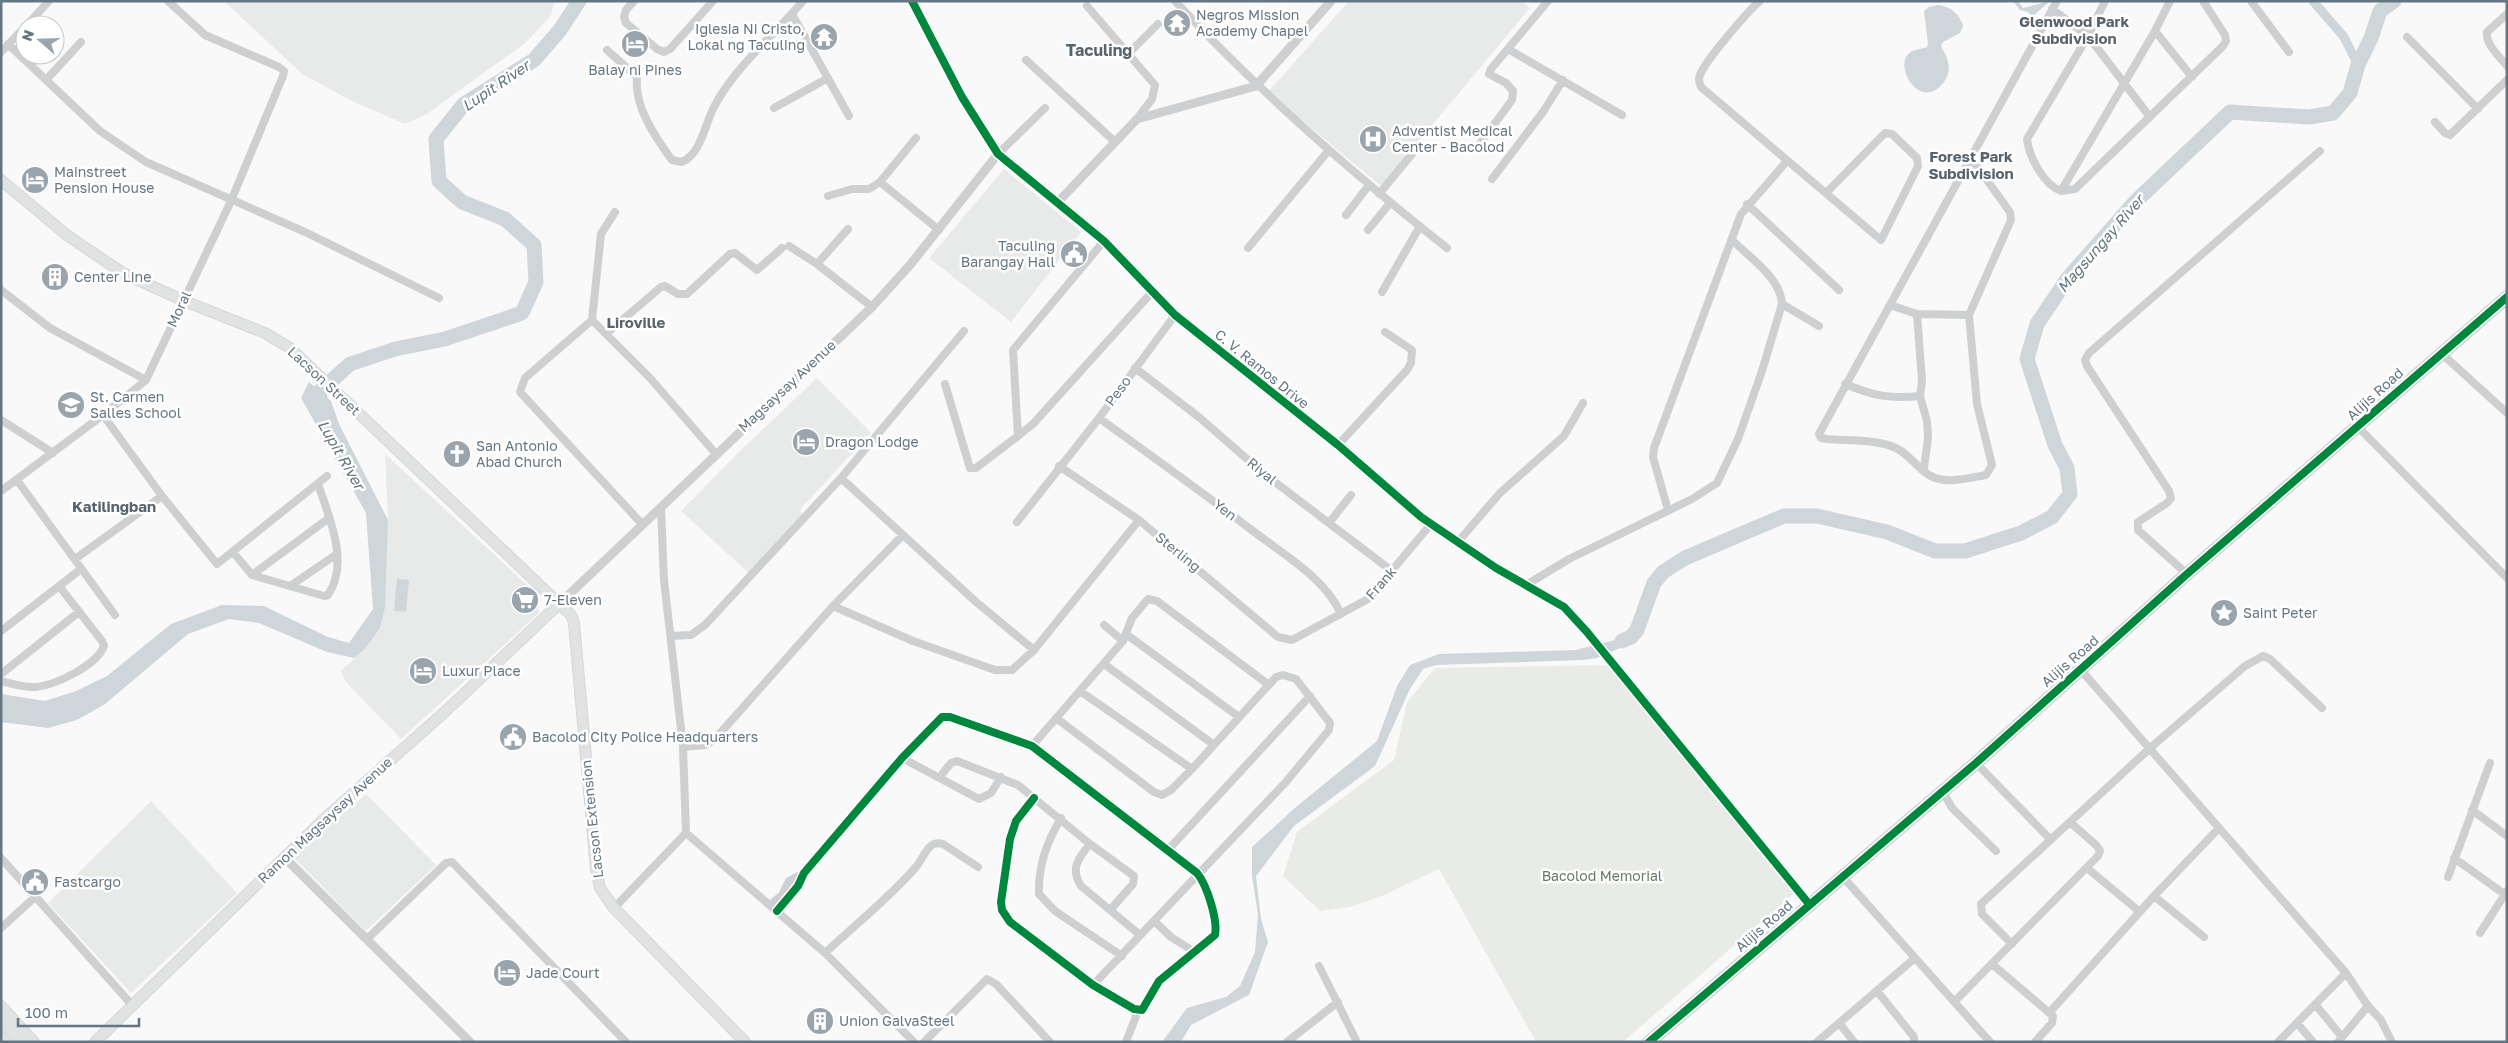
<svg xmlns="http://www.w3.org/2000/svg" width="2508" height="1043" font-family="'Golos Text',sans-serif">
  <rect width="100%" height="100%" fill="#f9f9f9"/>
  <path fill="#e8e9e9" d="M224 1H554L551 16 524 44 427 114 405 124 352 101 302 74Z
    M1349 1H1521L1530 8 1381 186 1268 92Z
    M1004 169 1081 232 1011 322 929 258Z
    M817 378 871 433 804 505 800 511 805 516 752 576 681 511 740 451Z
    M385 454 536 593 539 613 401 739 346 682 341 671 365 649 380 628 388 520Z
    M366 794 436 865 366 931 293 857Z
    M151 801 237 893 131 993 48 903Z"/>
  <path fill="#e8ebe6" d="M1608 665 1796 892 1623 1042H1536L1439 869 1382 896 1350 907 1320 911 1283 876 1297 832 1394 760 1407 702 1435 668Z"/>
  <path fill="#ced6d9" d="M2013 1H2018L2023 8 2050 1 2032 17 2028 12 2020 10Z
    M1938 5C1951 7 1959 13 1963 26L1960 33 1943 42 1941 46C1948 59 1953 69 1944 82 1920 114 1891 63 1911 52 1915 49 1922 49 1927 47L1928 43 1924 11 1929 7Z
    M309 382 331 401 339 424 388 520 385 607 380 628 365 649 354 658 327 652 259 623 229 619 188 634 105 704 77 720 48 728 1 722V694L45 701 76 691 107 676 171 624 222 605 264 606 328 637 349 643 373 609 366 513 301 398Z
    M397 579 409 580 406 612 394 611Z
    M1615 640 1622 641 1620 648 1597 658 1582 660 1436 665 1423 669 1410 689 1375 766 1294 826 1256 876 1261 919 1268 942 1249 995 1191 1025 1181 1042H1162L1187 1008 1226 997 1240 986 1255 952 1258 915 1252 875V847L1296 807 1377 741 1397 686 1410 665 1439 654 1576 650Z"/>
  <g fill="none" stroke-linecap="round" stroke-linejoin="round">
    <path stroke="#ced6d9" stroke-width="9" d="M2313 1 2344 37 2358 65"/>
    <path stroke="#ced6d9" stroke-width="15" d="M319 411 320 391 350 364 395 349 445 339 522 313 536 282 534 245 505 219 462 202 439 181 436 139 464 104 534 60 560 30 579 1
      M1622 641 1631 637 1637 630 1654 583 1663 572 1685 558 1784 516H1817L1887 532 1935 551H1965L2021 533 2052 517 2070 494 2067 468 2055 445 2027 359 2037 324 2068 278 2136 201 2230 112 2309 117 2333 113 2350 93 2358 65 2371 38 2380 11 2394 1"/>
    <defs>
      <path id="secondary" d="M1 180 68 236 123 273 182 300 265 333 290 348 571 615 574 623 596 869 600 888 614 908 745 1042
        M1 1006 34 1042
        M1 1037 6 1042
        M95 1042 322 821 448 709 559 604"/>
      <path id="primary" d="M1 1020 21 1042
        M1649 1042 1976 763 2187 574 2507 297"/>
    </defs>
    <use href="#secondary" stroke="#d5d6d7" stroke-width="12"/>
    <use href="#primary" stroke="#d5d6d7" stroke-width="14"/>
    <path stroke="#cecfd0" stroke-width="8" d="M634 1 626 10 624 17 626 23 657 49 664 52 670 49 713 1
      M1175 1C1258 91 1351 172 1447 248
      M1760 1C1747 12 1705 61 1700 75 1698 80 1699 83 1701 87L1881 240 1918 166 1917 158 1892 134 1885 133 1826 193
      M2105 1 2088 36 2027 139C2029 157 2044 185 2061 191L2075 189 2223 46 2226 41 2225 35 2203 1
      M2251 1 2289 52
      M1087 6 1155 85 1152 99 1137 119
      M2052 9 2088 36 2150 117
      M792 14 849 116
      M2507 14 2487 32C2485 44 2500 57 2507 66
      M27 25 49 1
      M2155 31 2192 77
      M2407 37 2478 109
      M8 44 100 131 146 162 305 232 439 298
      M1508 49 1622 115
      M607 50 635 75 637 78C634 106 655 137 672 160L682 162C701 154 705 124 714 107 734 68 775 34 803 1
      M1 52 25 27
      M1128 54 1158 24
      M1026 60 1114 141
      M46 80 81 42
      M774 108 828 78
      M2435 122 2445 133 2450 135 2507 80
      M916 138 880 182 939 230
      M1479 145 1512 100 1513 91 1506 83 1489 74 1491 69 1548 1
      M998 154 1045 108
      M1971 158 2010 212 2011 220 1969 315 1977 404 1992 465 1986 475C1968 478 1945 485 1929 475 1917 468 1909 454 1896 448 1875 439 1849 441 1827 439L1821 438 1819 434 2057 1
      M1492 179 1543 112 1563 80
      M2061 191 2155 31 2170 1
      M1379 194 1417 148
      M828 196 852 189H869L880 182
      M1747 204 1839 290
      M615 212 601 234 592 320 525 378 520 392 642 524
      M1346 215 1369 185
      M1368 230 1390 203
      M1104 241 1013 350 1018 436 1033 424 1152 292
      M789 246 817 264 872 307
      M1248 248 1329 150
      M817 264 848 229
      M1 290 50 328 146 380
      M1382 292 1420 226
      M1782 304 1819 326
      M1890 305 1917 314 1969 315
      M1917 314 1922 380 1920 396 1927 421 1928 438 1924 469
      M592 320 650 378 716 454
      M606 334 661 287 665 286 678 294H687L730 254 735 253 757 270 782 248
      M2441 353 2507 413
      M1135 368 1200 418 1263 473 1392 571
      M945 384 970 468H976L1018 436
      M1845 384C1874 396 1889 399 1920 396
      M103 415 162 496 217 564 327 476
      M1099 418C1150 455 1202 492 1253 531 1283 554 1325 578 1341 614
      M1 420 53 453
      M2358 427 2507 578
      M1338 445 1407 370 1411 363 1412 350 1385 332
      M1059 466 1139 520 1278 637 1292 640 1368 599 1431 524
      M841 478 975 601 1034 650
      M17 480 115 615
      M1 491 103 415 146 380 231 201 283 76 284 71 279 67 205 35 168 1
      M1668 510 1653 457 1654 448 1741 214 1787 161
      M1017 522 1099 418 1175 315
      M1329 523 1351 495
      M1457 543 1500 493 1564 436 1583 403
      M233 552 252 575 329 518
      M75 559 162 496
      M2187 574 2138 530V522L2167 503 2171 498 2169 491 2087 366 2085 360 2089 353 2320 151
      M252 575 324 596 328 595C350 563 329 517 318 484
      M1526 585 1569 559 1692 499 1717 483 1738 439 1762 371 1782 304C1781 278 1749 257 1732 240
      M290 586 337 554
      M833 606 903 535
      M1104 625 1123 641
      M1 631 81 569
      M1126 634 1239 717
      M671 636 691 635 705 625 841 478 964 331
      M1104 664 1214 745
      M2080 669 2346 973 2368 1006 2338 1042
      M1 674 79 612
      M1 681C12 684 24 688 36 687 56 685 97 665 104 646L102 641 59 586
      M1080 691 1192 769
      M1056 718 1154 792 1162 795 1171 790 1192 769 1276 677 1283 675 1296 679 1330 723 1329 730 1285 783 1093 985
      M1032 746 1123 641 1132 618 1148 599 1157 601 1269 685
      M683 747 706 745 715 739 833 606 913 641 995 670H1012L1034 650 1139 520
      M902 758 979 799 991 793 1001 777
      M1976 763 2051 840
      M939 778 951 763 957 761 1018 785 1090 844 1134 876 1133 884 1111 909
      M1943 792 1952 808 1996 851
      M2472 810 2507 836
      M1061 818C1047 842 1038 865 1039 894L1055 911 1122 956
      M686 833 825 953 914 1042
      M1090 844C1078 858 1070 869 1081 886L1140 935
      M1167 851 1310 696
      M1 858 132 1005
      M2454 858 2507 896
      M2087 868 2140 912
      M1843 877 1990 1042
      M2448 877 2490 763
      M2154 896 2204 937
      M770 905 782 895 789 881 804 873
      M614 908 686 833 683 747 664 580 661 509
      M777 911 798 886 804 873 902 758 942 717H950L1032 746 1197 873C1207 885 1218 920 1215 935L1159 981 1142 1010 1134 1009 1093 985 1010 922 1002 910 1001 902 1010 839 1016 821 1034 798
      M1154 921 1171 937 1193 951
      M1 928 35 897
      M2480 933 2507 891
      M367 939 446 863 452 862 626 1042
      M2012 944 1982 914 1981 904 2149 749 2245 666 2263 656 2270 659 2322 708
      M825 953C855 925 889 898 916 867 924 858 928 839 943 844L978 867
      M1992 964 2053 1016 2052 1023 2035 1042
      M1319 966 1357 1042
      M1877 991 1914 1037V1042
      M1954 1002 2098 856 2100 851 2097 846 2070 822
      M2315 1004 2342 1037
      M2368 1006 2381 1020 2392 1042
      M2050 1012 2154 896 2219 828
      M2297 1023 2313 1042
      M1840 1024 1854 1042
      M924 1042 987 979 996 984 1050 1042
      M1126 1042 1138 1011
      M1287 1042 1338 1002
      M1817 1042 1915 958
      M2278 1042 2346 973"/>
    <path stroke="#cecfd0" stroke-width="9" d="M912 1 962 97 998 154 1104 241 1175 315 1338 445 1421 517 1496 568 1564 607 1587 632 1809 904
      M1058 202 1137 119 1256 86 1331 1
      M559 604 872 307 910 265 998 154
      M284 857 470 1042"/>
    <use href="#secondary" stroke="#e1e2e2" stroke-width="10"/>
    <use href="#primary" stroke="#e1e2e2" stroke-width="11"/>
    <defs>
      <path id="cycleway" d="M912 1 962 97 998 154 1104 241 1175 315 1338 445 1421 517 1496 568 1564 607 1587 632 1809 904
        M777 911 798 886 804 873 902 758 942 717H950L1032 746 1197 873C1207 885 1218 920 1215 935L1159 981 1142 1010 1134 1009 1093 985 1010 922 1002 910 1001 902 1010 839 1016 821 1034 798
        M1649 1042 1976 763 2187 574 2507 297"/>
    </defs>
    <use href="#cycleway" stroke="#fff" stroke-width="11"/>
    <use href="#cycleway" stroke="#00873e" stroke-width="8"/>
  </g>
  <defs>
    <symbol id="temple-disc" viewBox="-11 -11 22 22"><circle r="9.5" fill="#99a4ac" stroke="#fff"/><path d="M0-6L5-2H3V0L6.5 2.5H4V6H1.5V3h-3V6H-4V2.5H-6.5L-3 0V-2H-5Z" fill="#fff"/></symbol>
    <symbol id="hotel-disc" viewBox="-11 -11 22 22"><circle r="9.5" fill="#99a4ac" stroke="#fff"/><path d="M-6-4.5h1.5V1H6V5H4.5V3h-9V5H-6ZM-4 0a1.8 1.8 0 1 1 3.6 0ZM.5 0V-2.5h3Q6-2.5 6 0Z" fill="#fff"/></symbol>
    <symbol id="hospital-disc" viewBox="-11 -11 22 22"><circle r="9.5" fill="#99a4ac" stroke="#fff"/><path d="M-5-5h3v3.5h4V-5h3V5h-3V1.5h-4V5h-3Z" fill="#fff"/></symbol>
    <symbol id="civic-disc" viewBox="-11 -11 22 22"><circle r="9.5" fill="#99a4ac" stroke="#fff"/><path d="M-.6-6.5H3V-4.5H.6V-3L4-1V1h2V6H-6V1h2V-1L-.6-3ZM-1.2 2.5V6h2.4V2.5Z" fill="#fff"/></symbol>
    <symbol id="building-disc" viewBox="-11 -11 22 22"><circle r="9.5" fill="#99a4ac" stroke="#fff"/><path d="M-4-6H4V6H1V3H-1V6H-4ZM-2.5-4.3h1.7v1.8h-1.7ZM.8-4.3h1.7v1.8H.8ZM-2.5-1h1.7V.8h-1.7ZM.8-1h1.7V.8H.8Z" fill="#fff"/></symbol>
    <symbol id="school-disc" viewBox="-11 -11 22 22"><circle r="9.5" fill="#99a4ac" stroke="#fff"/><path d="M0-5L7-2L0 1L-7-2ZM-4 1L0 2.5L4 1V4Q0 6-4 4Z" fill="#fff"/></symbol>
    <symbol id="church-disc" viewBox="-11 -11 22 22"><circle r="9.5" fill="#99a4ac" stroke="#fff"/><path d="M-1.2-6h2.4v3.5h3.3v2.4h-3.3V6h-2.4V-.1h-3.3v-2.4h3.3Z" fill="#fff"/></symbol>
    <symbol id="supermarket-disc" viewBox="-11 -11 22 22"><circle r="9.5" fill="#99a4ac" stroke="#fff"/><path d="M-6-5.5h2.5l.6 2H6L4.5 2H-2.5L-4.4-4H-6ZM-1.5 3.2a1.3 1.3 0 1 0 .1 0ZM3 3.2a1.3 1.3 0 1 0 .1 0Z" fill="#fff"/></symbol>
    <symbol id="sight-disc" viewBox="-11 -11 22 22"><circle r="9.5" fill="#99a4ac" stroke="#fff"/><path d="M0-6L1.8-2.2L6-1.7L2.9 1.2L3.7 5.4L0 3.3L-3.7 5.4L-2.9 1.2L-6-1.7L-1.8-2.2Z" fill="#fff"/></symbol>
  </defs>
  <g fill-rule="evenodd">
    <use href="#temple-disc" x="1161" y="7" width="32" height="32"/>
    <use href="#temple-disc" x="808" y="21" width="32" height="32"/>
    <use href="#hotel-disc" x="619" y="28" width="32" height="32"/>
    <use href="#hospital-disc" x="1357" y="123" width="32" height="32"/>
    <use href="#hotel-disc" x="19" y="164" width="32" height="32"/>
    <use href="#civic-disc" x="1058" y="238" width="32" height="32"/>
    <use href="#building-disc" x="39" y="261" width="32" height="32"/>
    <use href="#school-disc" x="55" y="389" width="32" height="32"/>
    <use href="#hotel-disc" x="790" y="426" width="32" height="32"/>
    <use href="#church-disc" x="441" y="438" width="32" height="32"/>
    <use href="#supermarket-disc" x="509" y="584" width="32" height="32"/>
    <use href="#sight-disc" x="2208" y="597" width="32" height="32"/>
    <use href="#hotel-disc" x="407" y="655" width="32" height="32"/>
    <use href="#civic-disc" x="497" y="721" width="32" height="32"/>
    <use href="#civic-disc" x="19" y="866" width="32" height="32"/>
    <use href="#hotel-disc" x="491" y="957" width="32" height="32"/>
    <use href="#building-disc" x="804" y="1005" width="32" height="32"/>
  </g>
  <g text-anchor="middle" stroke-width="5" stroke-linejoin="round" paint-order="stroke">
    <g font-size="14" fill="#657683" stroke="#fff" text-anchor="start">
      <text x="1196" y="20">Negros Mission<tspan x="1196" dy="16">Academy Chapel</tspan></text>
      <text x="805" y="34" text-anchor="end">Iglesia Ni Cristo,<tspan x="805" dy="16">Lokal ng Taculing</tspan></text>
      <text x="635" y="75" text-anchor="middle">Balay ni Pines</text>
      <text x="1392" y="136">Adventist Medical<tspan x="1392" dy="16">Center - Bacolod</tspan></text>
      <text x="54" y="177">Mainstreet<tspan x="54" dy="16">Pension House</tspan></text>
      <text x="1055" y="251" text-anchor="end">Taculing<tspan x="1055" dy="16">Barangay Hall</tspan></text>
      <text x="74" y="282">Center Line</text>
      <text x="90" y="402">St. Carmen<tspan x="90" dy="16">Salles School</tspan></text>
      <text x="825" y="447">Dragon Lodge</text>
      <text x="476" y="451">San Antonio<tspan x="476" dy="16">Abad Church</tspan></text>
      <text x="544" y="605">7-Eleven</text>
      <text x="2243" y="618">Saint Peter</text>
      <text x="442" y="676">Luxur Place</text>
      <text x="532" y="742">Bacolod City Police Headquarters</text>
      <text x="54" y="887">Fastcargo</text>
      <text x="526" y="978">Jade Court</text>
      <text x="839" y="1026">Union GalvaSteel</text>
    </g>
    <g font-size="14" fill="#657683" stroke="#fff">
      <text transform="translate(179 309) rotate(-65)" y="5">Moral</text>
      <text transform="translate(1262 369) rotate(39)" y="5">C. V. Ramos Drive</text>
      <text transform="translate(324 381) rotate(43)" y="5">Lacson Street</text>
      <text transform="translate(787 386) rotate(-43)" y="5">Magsaysay Avenue</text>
      <text transform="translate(1118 391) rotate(-54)" y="5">Peso</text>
      <text transform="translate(2375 394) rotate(-42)" y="5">Alijis Road</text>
      <text transform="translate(1262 471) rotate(39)" y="5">Riyal</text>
      <text transform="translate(1225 510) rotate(37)" y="5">Yen</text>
      <text transform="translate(1178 552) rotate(39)" y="5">Sterling</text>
      <text transform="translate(1381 583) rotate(-49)" y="5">Frank</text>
      <text transform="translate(2070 661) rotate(-41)" y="5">Alijis Road</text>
      <text transform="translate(592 819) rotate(-96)" y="5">Lacson Extension</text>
      <text transform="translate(325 820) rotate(-43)" y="5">Ramon Magsaysay Avenue</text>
      <text transform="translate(1764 926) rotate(-41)" y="5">Alijis Road</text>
    </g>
    <g font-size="14" fill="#687a64" stroke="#fff">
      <text x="1602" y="881">Bacolod Memorial</text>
    </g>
    <g font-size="15" font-weight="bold" fill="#57646e" stroke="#fff">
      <text x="2074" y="27">Glenwood Park<tspan x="2074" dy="17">Subdivision</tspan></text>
      <text x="1971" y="162">Forest Park<tspan x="1971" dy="17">Subdivision</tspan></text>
      <text x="636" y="328">Liroville</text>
      <text x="114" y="512">Katilingban</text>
    </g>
    <g font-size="15" font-style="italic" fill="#60757c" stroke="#fff">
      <text transform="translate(496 86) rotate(-34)" y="5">Lupit River</text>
      <text transform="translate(2101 244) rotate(-49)" y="5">Magsungay River</text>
      <text transform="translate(341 455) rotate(60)" y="5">Lupit River</text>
    </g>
    <g font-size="16" font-weight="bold" fill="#57646e" stroke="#fff">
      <text x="1099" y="56">Taculing</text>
    </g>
  </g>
  <rect width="2508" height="1043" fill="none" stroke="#657683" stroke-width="5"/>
  <g transform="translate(40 40) rotate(290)"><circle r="24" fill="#ffffff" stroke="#c1c8cd"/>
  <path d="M0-4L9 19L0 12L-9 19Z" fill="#99a4ac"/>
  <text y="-8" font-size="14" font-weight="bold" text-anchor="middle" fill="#657683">N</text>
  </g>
  <path d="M18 1018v8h121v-8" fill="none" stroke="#657683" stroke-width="2.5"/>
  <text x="25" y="1018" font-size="15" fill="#657683" stroke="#ffffff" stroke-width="4" paint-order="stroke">100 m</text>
</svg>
